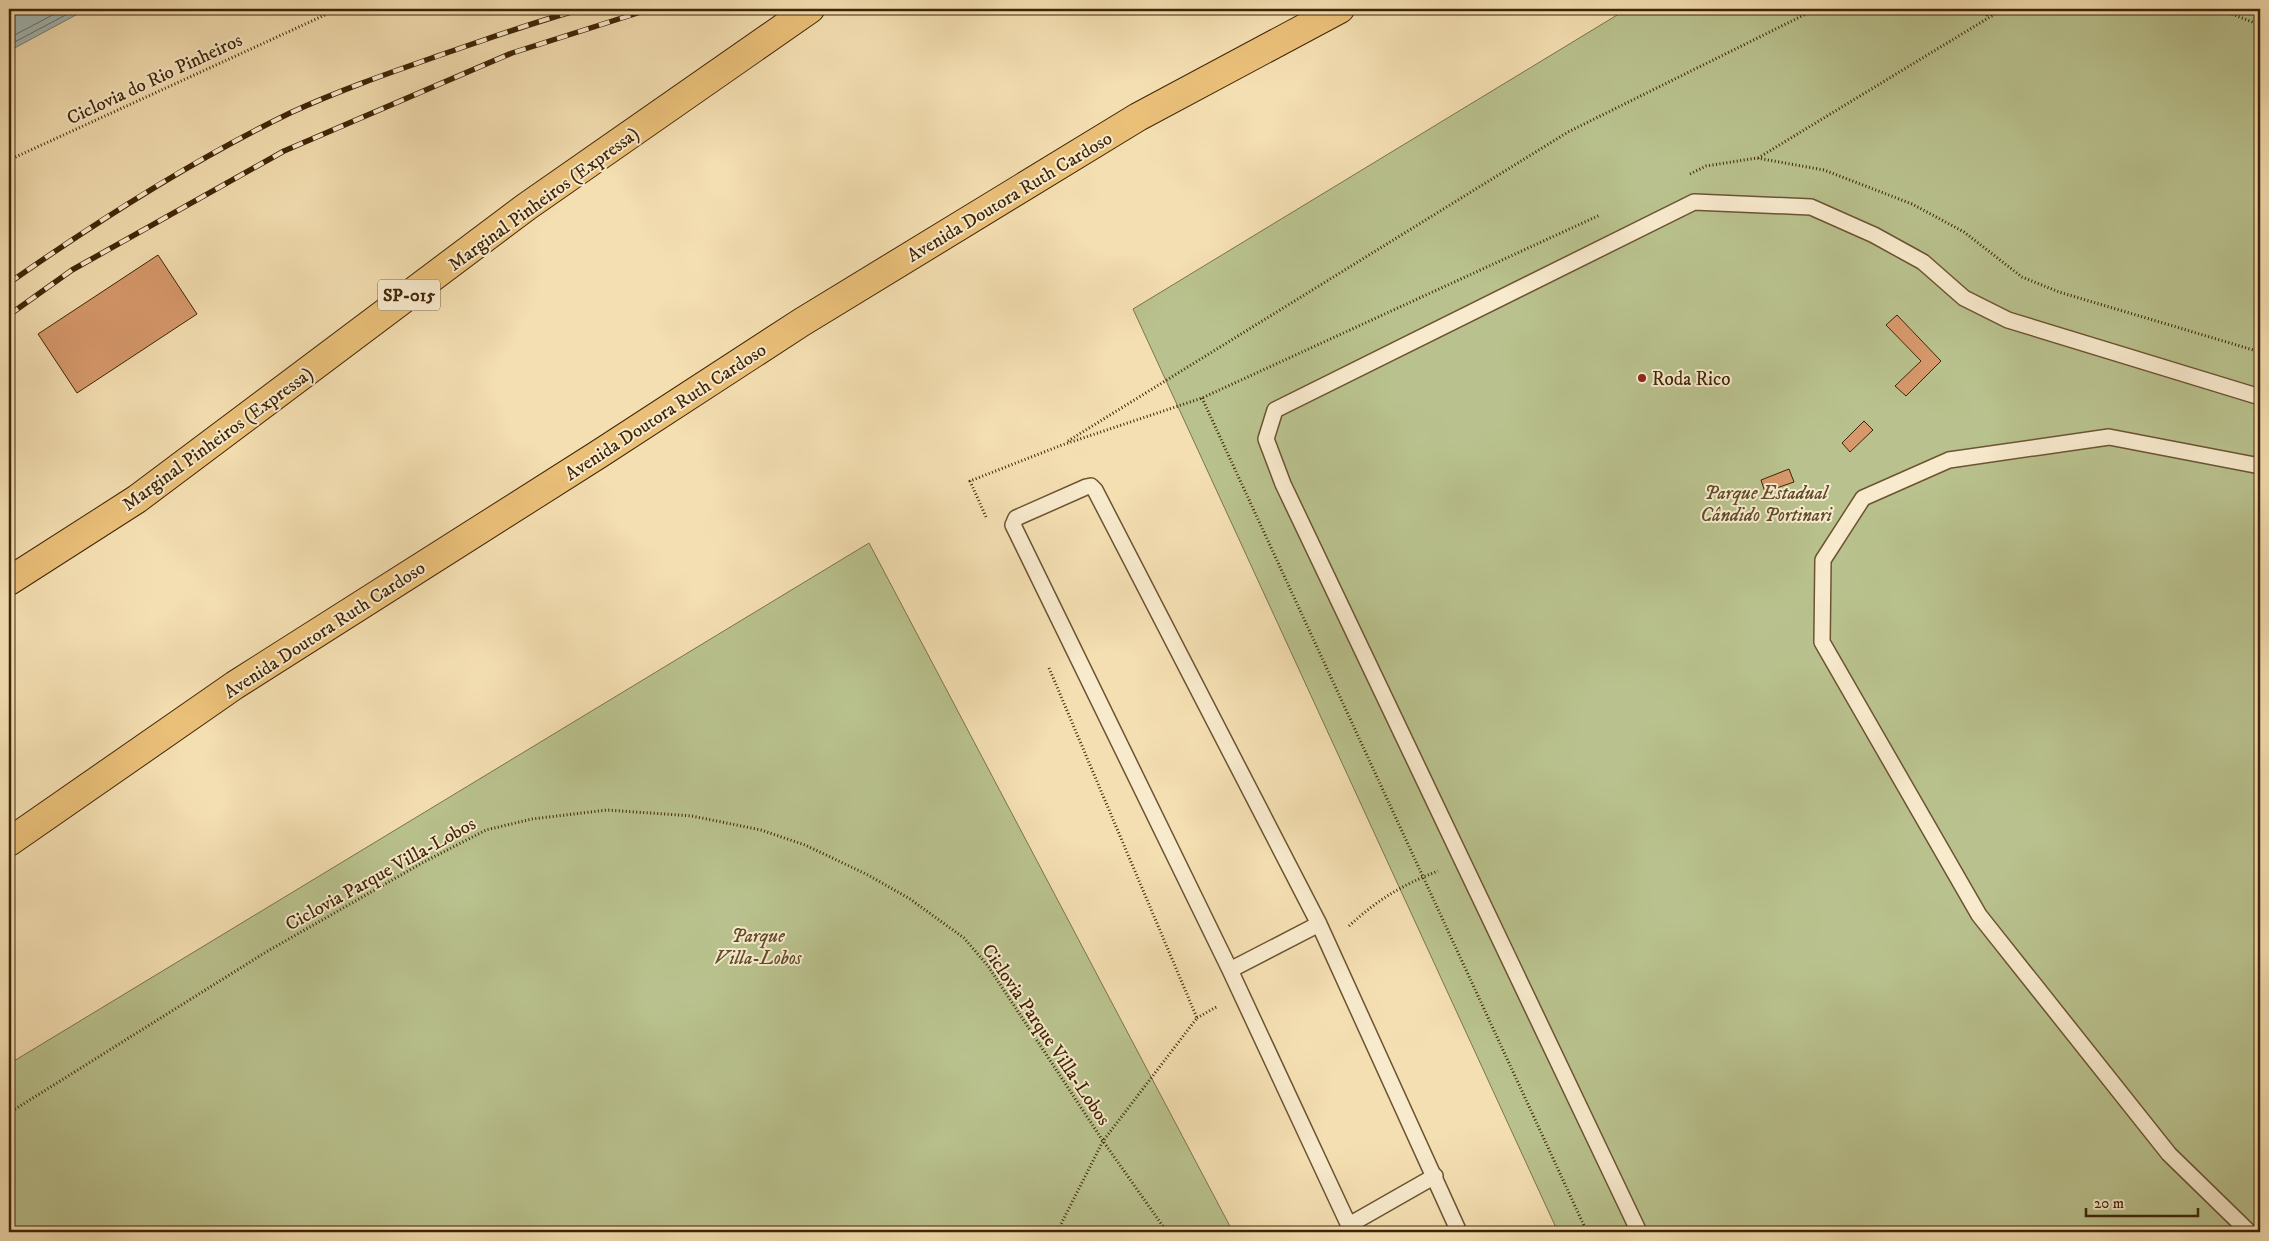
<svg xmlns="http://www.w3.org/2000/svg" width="2269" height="1241" font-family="'IM FELL DW Pica',serif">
  <rect width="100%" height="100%" fill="#f4dfb2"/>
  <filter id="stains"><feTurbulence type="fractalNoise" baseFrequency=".004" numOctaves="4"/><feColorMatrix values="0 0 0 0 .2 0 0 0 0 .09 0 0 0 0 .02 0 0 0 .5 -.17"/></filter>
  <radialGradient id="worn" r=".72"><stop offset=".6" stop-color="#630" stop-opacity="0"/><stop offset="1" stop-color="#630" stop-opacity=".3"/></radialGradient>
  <path fill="#b9c28e" stroke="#7c744a" d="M1627 9H2260V1232H1558L1133 309Z
    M869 543 1233 1232H9V1064Z"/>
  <path fill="#a2b9b8" stroke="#7a7e71" d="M9 9H87L9 51Z"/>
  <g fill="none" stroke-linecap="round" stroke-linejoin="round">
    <path stroke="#706f5f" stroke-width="1" d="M9 38 64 9
      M9 45 77 9"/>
  </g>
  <path fill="#d7996c" stroke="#3f2506" d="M158 255 197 314 77 393 38 334Z
    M1897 315 1941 361 1906 396 1895 386 1921 361 1886 325Z
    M1864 421 1873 430 1850 452 1842 443Z
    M1789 469 1794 482 1765 492 1761 480Z"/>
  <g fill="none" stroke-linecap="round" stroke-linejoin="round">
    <defs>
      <path id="service" d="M1230 970 1319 924
        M1349 1225 1435 1176
        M1352 1232 1230 970 1013 525 1016 518 1086 487 1091 486 1095 490 1319 924 1459 1232
        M1639 1232 1283 484 1266 439 1275 410 1694 202 1811 207 1874 235 1923 262 1964 298 2008 320 2260 397
        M2249 1232 2169 1154 1979 915 1822 642 1823 560 1863 498 1949 460 2109 437 2260 466"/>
      <path id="trunk" d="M9 842 235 685 599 454 802 322 1138 117 1340 9"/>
      <path id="motorway" d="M9 581 137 499 526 207 810 9"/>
    </defs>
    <use href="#service" stroke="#6c5431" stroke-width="18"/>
    <use href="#trunk" stroke="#3f2506" stroke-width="30"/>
    <use href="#motorway" stroke="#3f2506" stroke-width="30"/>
    <path stroke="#3f2506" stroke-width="3" stroke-dasharray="1 2.5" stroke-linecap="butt" d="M1983 9 1988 16
      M2219 9 2260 25
      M1758 158 2003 9
      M9 160 338 9
      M1690 174 1706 166 1757 158 1824 170 1912 204 1964 232 2022 277 2059 292 2260 352
      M1202 398 1587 1232
      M1068 441 1568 132 1816 9
      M986 517 970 481 1062 445 1202 398 1600 215
      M1049 668 1197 1018 1103 1141 1057 1232
      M1349 926C1377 900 1402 885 1438 871
      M1197 1018 1218 1006
      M9 1113 266 952 422 863 486 830 532 819 607 810 692 816 761 830 805 845 868 875 910 899 964 938 988 966 1103 1141 1167 1232"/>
    <use href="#service" stroke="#f8eacd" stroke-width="15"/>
    <use href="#trunk" stroke="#eac079" stroke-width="28"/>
    <use href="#motorway" stroke="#eac079" stroke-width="28"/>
    <defs>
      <path id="rail" d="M9 283C99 220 191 161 290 113 342 89 395 71 449 52 493 37 537 21 582 9
        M9 315 72 270 284 151 512 53 650 9"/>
    </defs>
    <use href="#rail" stroke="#3f2506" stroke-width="5.5"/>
    <use href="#rail" stroke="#f8eacd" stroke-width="4" stroke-dasharray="11" stroke-linecap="butt"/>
  </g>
  <circle fill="#8f2418" stroke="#f8eacd" stroke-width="2" cx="1642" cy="378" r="5"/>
  <g text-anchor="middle" stroke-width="4" stroke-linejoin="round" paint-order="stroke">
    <rect fill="#f8eacd" stroke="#766042" stroke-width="1" x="378" y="279.5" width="62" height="31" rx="4"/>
    <g font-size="18" font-weight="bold" fill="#3f2506">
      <text x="409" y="301">SP-015</text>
    </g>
    <g font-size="19" fill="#3f2506" stroke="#f8eacd">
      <text transform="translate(154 78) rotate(-25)" y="7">Ciclovia do Rio Pinheiros</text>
      <text transform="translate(1009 196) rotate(-31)" y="7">Avenida Doutora Ruth Cardoso</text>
      <text transform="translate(543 198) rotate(-36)" y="7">Marginal Pinheiros (Expressa)</text>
      <text transform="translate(665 411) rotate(-33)" y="7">Avenida Doutora Ruth Cardoso</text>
      <text transform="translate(217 438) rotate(-36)" y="7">Marginal Pinheiros (Expressa)</text>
      <text transform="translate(324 629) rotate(-33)" y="7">Avenida Doutora Ruth Cardoso</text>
      <text transform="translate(380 873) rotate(-29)" y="7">Ciclovia Parque Villa-Lobos</text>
      <text transform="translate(1047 1034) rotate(56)" y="7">Ciclovia Parque Villa-Lobos</text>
    </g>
    <g font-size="19" fill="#3f2506" stroke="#f8eacd" text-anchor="start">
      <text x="1652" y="385">Roda Rico</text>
    </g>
    <g font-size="19" font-style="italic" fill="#5e4c28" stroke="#f8eacd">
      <text x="1766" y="499">Parque Estadual<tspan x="1766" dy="22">Cândido Portinari</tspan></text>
      <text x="758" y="942">Parque<tspan x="758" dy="22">Villa-Lobos</tspan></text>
    </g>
  </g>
  <rect width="2269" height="1241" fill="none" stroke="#f4dfb2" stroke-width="30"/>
  <rect x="10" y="10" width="2249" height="1221" fill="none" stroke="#3f2506" stroke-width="2.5"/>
  <rect x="15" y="15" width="2239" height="1211" fill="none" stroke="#3f2506"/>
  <path d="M2086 1208v8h112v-8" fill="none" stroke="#3f2506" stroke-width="2.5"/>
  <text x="2094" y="1208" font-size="15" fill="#3f2506" stroke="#f8eacd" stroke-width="4" paint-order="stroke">20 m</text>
  <rect width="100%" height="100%" filter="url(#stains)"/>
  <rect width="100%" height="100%" fill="url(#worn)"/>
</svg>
